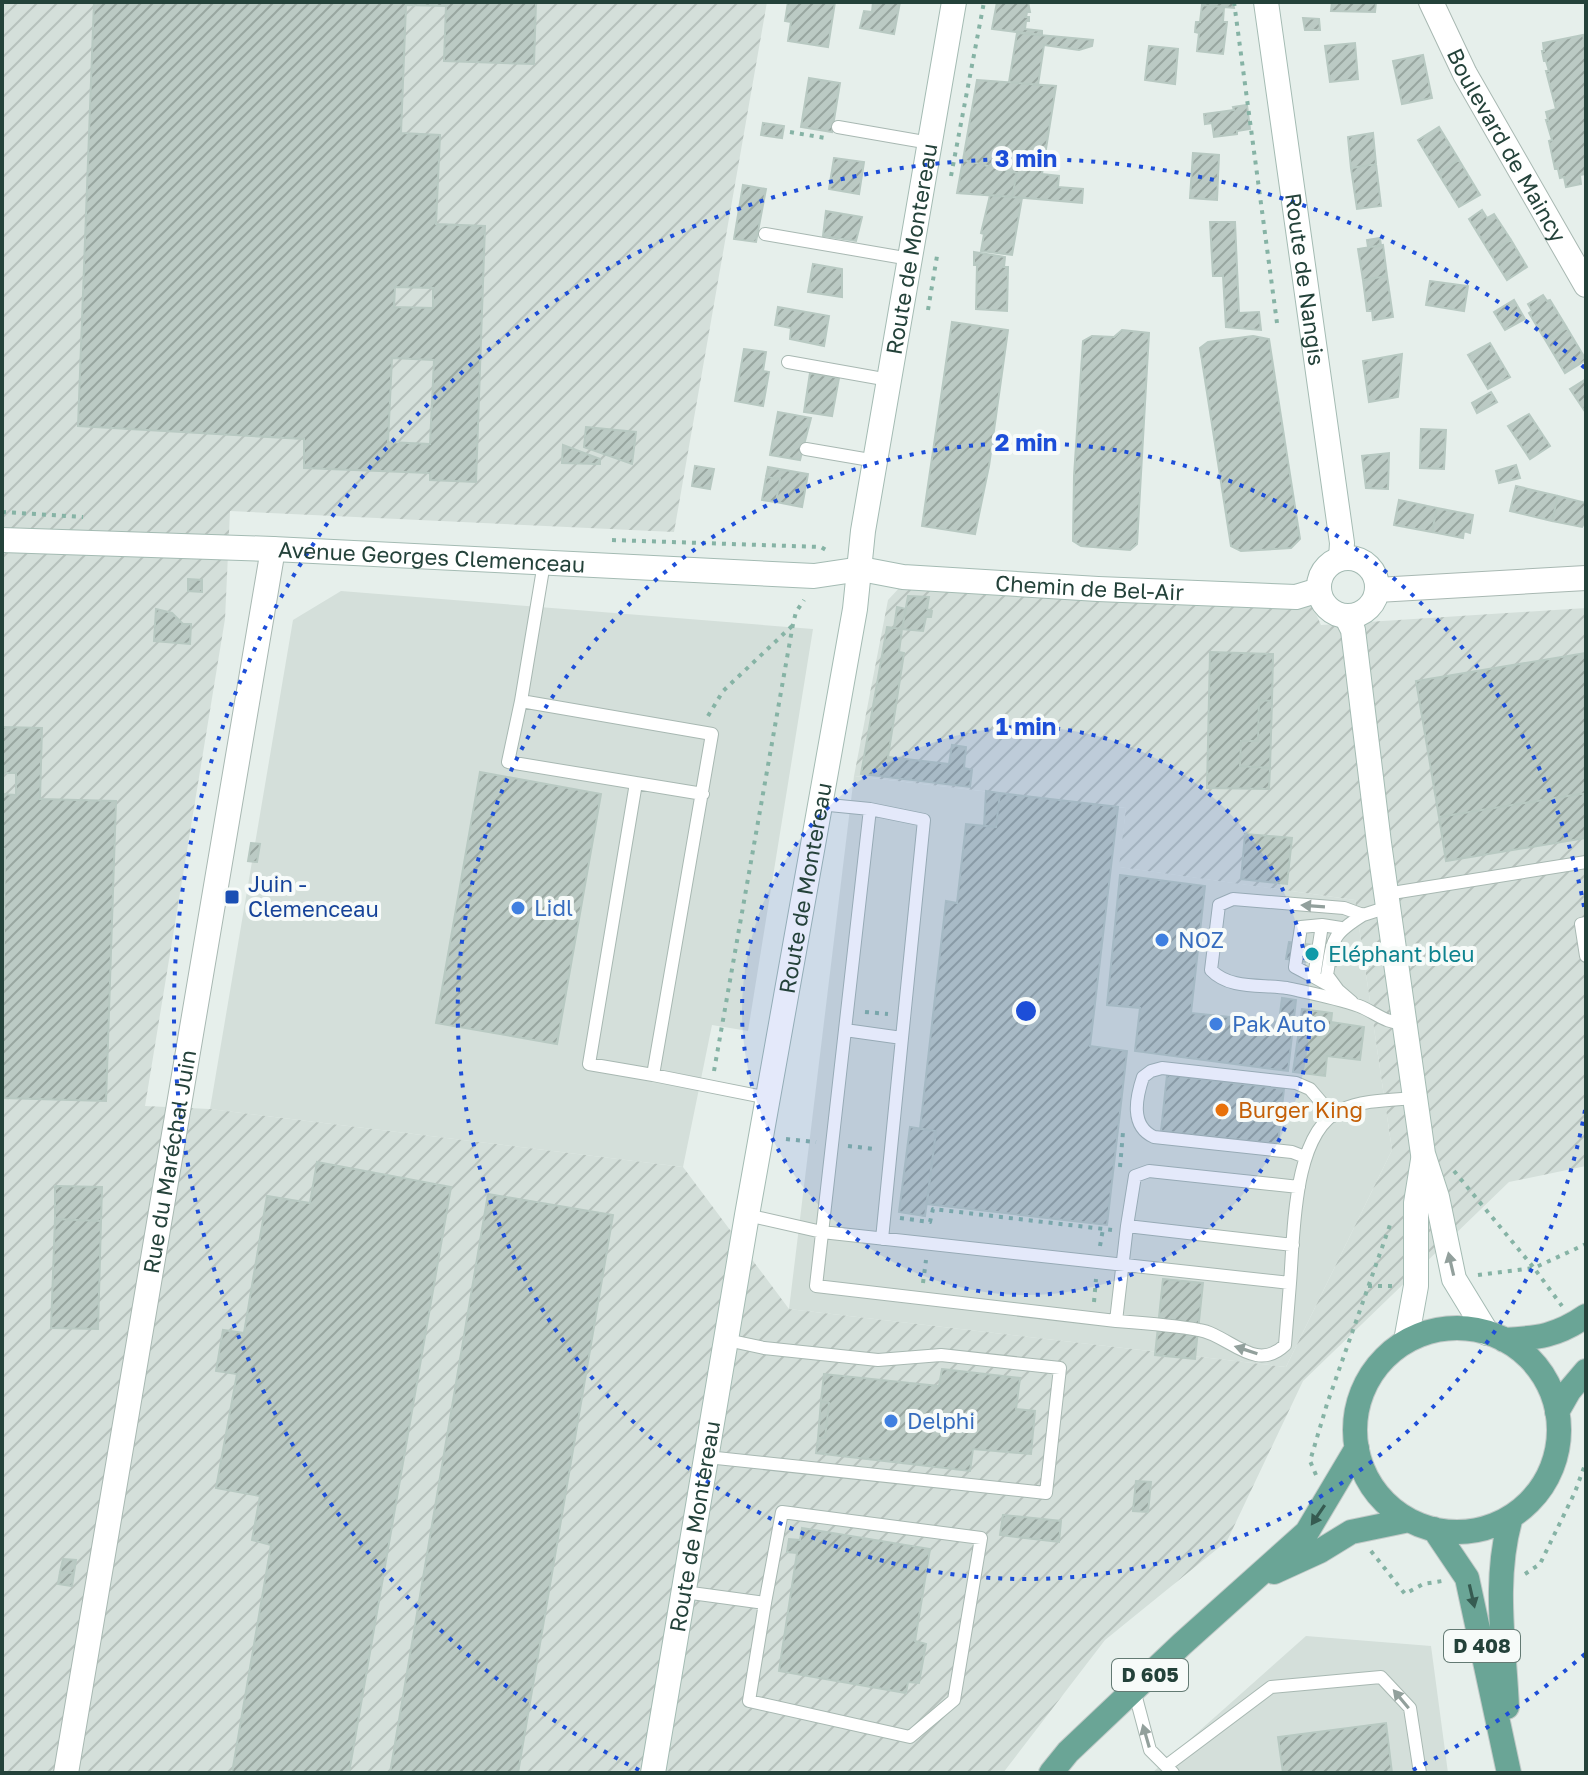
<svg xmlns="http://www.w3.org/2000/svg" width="1588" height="1775" font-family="'Golos Text',sans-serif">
  <defs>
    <pattern id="industrial-furrows" width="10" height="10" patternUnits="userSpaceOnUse" patternTransform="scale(2)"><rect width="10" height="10" fill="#d4dfda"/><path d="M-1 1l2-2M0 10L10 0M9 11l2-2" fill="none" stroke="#b6c1bc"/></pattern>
    <pattern id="building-hatch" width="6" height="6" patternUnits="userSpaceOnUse" patternTransform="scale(2)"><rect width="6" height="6" fill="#bbcac4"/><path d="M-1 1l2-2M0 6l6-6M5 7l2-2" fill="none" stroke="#98a6a0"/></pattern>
  </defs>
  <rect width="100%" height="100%" fill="#e6efeb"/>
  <path fill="#d4dfda" d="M341 591 813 629 748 1031 712 1025 683 1167 210 1109 293 620Z
    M854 776 1126 808 1120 867 1355 900 1392 1150 1286 1367 789 1309Z
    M1306 1636 1431 1646 1448 1773H1152Z"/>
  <path fill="url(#industrial-furrows)" d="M2 2H767L674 532 230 511 225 619 145 1106 210 1109 683 1167 789 1309 1286 1367 1392 1150 1355 900 1119 867 1126 808 854 776 888 600 901 586 1312 605 1321 625 1586 608V1166L1509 1182 1303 1381 1227 1541 1105 1640 1003 1773H2Z"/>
  <path fill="url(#building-hatch)" stroke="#b8c9c2" stroke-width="2" fill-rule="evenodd" d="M94 2H536L534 64 444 61 446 6 406 5 401 133 440 135 436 224 485 226 476 482 430 480V473L304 468V439L78 426ZM395 287 433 288V308L394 307ZM392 358 434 360 430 444 388 442Z
    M788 2H835L828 47 788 41 791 22 785 21Z
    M873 2H900L894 34 860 28 864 11 872 12Z
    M997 2H1028L1030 12H1027L1026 17H1029V21H1026L1025 29 1042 31V35L992 29Z
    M1202 2H1233L1234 8 1202 5Z
    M1332 2H1376L1375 12 1331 11Z
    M1202 5 1224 7 1223 22H1227L1223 54 1197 51 1199 33 1195 32 1196 22H1200Z
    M1303 18 1319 19 1320 30H1305Z
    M1017 33 1093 40 1092 46 1079 50 1044 45 1038 85 1009 82Z
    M1583 35 1586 50V174L1580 175 1581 184 1566 187 1564 177 1560 178 1558 169H1555L1549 141 1552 140 1546 120H1548L1546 112 1556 109 1546 71H1549L1546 61H1544L1542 51H1544L1543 43Z
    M1355 43 1358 79 1330 82 1325 46Z
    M1149 46 1178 49 1175 84 1145 80Z
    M1423 55 1432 98 1402 104 1393 61Z
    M809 78 840 83 832 132 801 127Z
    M977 80 1056 86 1042 174 1059 176 1058 187 1083 189 1082 203 1012 197 1017 173 963 160Z
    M1247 105 1250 129 1237 131V134L1214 137 1212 123 1205 124 1204 114 1234 110 1233 107Z
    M763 123 784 126 782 138 761 135Z
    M1439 127 1459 160 1438 173 1418 140Z
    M1373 133 1376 164 1351 168 1348 137Z
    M1193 153 1219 155 1217 200 1190 198Z
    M834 158 864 162 859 194 829 189Z
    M963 160 1017 173 1012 197 957 193Z
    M1459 160 1480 195 1459 207 1438 173Z
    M1376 164 1381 206 1357 209 1351 168Z
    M743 185 766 189 756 242 734 239Z
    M990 195 1022 198 1012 255 981 251 984 234 981 233Z
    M1482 210 1487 218 1494 214 1511 240 1490 253 1469 219Z
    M826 211 862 217 856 241 823 236Z
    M1210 222H1235L1239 313 1259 312 1261 330 1226 327 1223 276H1213Z
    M1380 238 1381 246 1368 247 1367 240Z
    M1511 240 1527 267 1507 280 1490 253Z
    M1383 245 1387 276 1363 280 1358 249Z
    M974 252 1005 257 1004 267H1008L1007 311 976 309 977 265H974Z
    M813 264 842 269V297L808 292Z
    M1387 276 1393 317 1373 320 1372 311H1367L1363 280Z
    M1430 281 1468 286 1464 311 1426 305Z
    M1543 295 1547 301 1550 300 1567 328 1546 341 1529 313 1532 311 1528 304Z
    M1514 300 1525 319 1505 330 1494 312Z
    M778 307 829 316 824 346 790 339 791 328 775 325Z
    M952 322 1008 330 989 466 975 534 922 526Z
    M1567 328 1586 360 1565 373 1546 341Z
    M1122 330 1149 333 1137 544 1130 550 1081 546 1073 541 1074 476 1083 341 1092 336 1114 337Z
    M1253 336 1269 339 1300 539 1291 548 1241 551 1231 546 1200 348 1208 342Z
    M1490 343 1510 377 1488 389 1468 355Z
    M744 349 766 352 763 371 769 372 763 406 735 401Z
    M1402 354 1398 397 1369 402 1363 361Z
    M810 373 839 378 832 416 804 412Z
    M1586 379V413L1570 389Z
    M1491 392 1497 402 1477 413 1472 403Z
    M778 412 811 418 800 460 770 455Z
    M1529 414 1550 446 1530 459 1508 426Z
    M586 427 636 432 632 464 584 447Z
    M1421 429 1446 430 1444 469 1420 468Z
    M563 445 600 459V464L562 463Z
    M1389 453 1388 489 1366 488 1362 456Z
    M1516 465 1520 478 1499 483 1496 471Z
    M695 466 714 469 710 489 692 486Z
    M768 467 808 474 802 507 776 502 780 479 766 477Z
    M766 477 780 479 776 502 762 500Z
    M1516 486 1558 496 1552 521 1510 511Z
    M1558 496 1586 503V520L1582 527 1552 521Z
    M1399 500 1437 508 1432 532 1394 525Z
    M1437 508 1473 515 1470 533 1464 531 1463 538 1432 532Z
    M188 579 202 580V592L188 591Z
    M908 596 929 597 927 609 932 611 931 617H926L923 631 902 629Z
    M897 607 906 609 902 629 894 628Z
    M156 609 172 613 183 624H191L190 644 154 641Z
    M887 627 902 629 899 652 904 653 888 757 949 764 952 745 966 747 964 768 972 770 970 787 861 774Z
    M1210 652 1273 654 1272 701 1259 700 1258 741H1241L1240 766 1270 768 1269 789 1207 788Z
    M1586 653V793L1439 817 1416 681Z
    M1259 700 1272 701 1270 768 1240 766 1241 741H1258Z
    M2 727 42 728 40 799 116 801 106 1101 2 1098 5 849H2V794L16 795V773H2Z
    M480 772 601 794 557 1044 436 1023Z
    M986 791 1000 793 996 827 984 826Z
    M1000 793 1118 807 1090 1046 1127 1051 1107 1225 927 1204 936 1131 920 1129 946 901 957 903 966 824 996 827Z
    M1586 793V838L1446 861 1439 817Z
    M1245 834 1292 838 1287 884 1241 879Z
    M251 843 260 844 257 862 248 861Z
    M1120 875 1205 886 1191 1013 1279 1022 1282 998 1296 1000 1288 1071 1135 1051 1140 1008 1107 1005Z
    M1289 942 1338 948 1336 966 1286 959Z
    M1302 1009 1332 1013 1331 1022 1364 1027 1360 1060 1327 1056 1325 1076 1293 1072Z
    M1167 1075 1284 1089 1278 1144 1161 1131Z
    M910 1127 936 1131 925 1216 899 1212Z
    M317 1162 451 1187 349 1773H232L271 1545 252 1540 260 1496 216 1488 237 1374 216 1371 223 1330 244 1333 267 1196 310 1203Z
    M55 1186 102 1187 101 1221 55 1219Z
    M488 1194 613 1215 518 1773H390Z
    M55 1219 101 1221 98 1329 51 1328Z
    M1163 1279 1203 1283 1195 1359 1155 1355Z
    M942 1369 1020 1378 1016 1409 1035 1411 1031 1454 973 1449 970 1471 816 1453 818 1438H825L829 1403 821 1401 824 1374 939 1386Z
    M821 1401 829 1403 825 1438H818Z
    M1136 1481 1151 1482 1148 1512 1133 1511Z
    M1003 1515 1061 1521 1059 1542 1000 1535Z
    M802 1528 930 1549 915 1641 926 1644 919 1683 908 1682 906 1693 779 1671 797 1553 787 1552 789 1539 800 1540Z
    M63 1559 76 1560 74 1573 60 1572Z
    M60 1572 74 1573 72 1586 58 1584Z
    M1386 1723 1392 1773H1283L1278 1737Z"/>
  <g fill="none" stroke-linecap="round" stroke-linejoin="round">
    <defs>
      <path id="lane" d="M838 127 930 143
        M765 234 910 259
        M788 362 889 380
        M806 449 876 461
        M544 563 521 701 712 734 653 1075 768 1098
        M521 701 508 762 703 794
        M636 783 589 1064 653 1075
        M819 804 870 809 816 1286 1116 1321 1127 1226 1293 1245
        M1386 894 1586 862
        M1388 907 1363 915 1344 908 1233 899 1219 905 1211 970C1230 990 1262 984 1287 988 1310 993 1337 998 1359 1006 1375 1012 1387 1025 1404 1022
        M1586 923 1581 924 1586 956
        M1314 977 1295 967 1301 927 1322 925
        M1332 987 1314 977 1322 925 1341 928
        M1352 1002 1338 990 1327 975C1333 939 1331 935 1363 915
        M845 1030 902 1038 924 820 870 809
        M1305 1157 1292 1152 1154 1137C1130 1126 1136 1098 1143 1077L1151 1071 1162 1068 1296 1083 1310 1089 1333 1116
        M747 1215 822 1232 1290 1283C1294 1236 1292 1132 1341 1110 1362 1100 1391 1100 1415 1098
        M1127 1226 1135 1176 1149 1171 1299 1187
        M882 1239 902 1038
        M1116 1321C1143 1323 1172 1325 1199 1330 1228 1334 1255 1374 1285 1345L1290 1283
        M707 1457 1046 1493 1060 1368 941 1355 878 1360 764 1348 727 1340
        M684 1592 765 1603 749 1701 910 1737 954 1700 981 1538 782 1512 765 1603
        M1134 1690 1150 1750 1173 1773
        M1166 1766 1271 1687 1381 1677 1410 1708 1420 1773"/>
      <g id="street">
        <path id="s1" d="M1431 2 1465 74 1586 285"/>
        <path d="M1377 590 1586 578"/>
        <path id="s2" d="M66 1773 273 549"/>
      </g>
      <g id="secondary">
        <path id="s3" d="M1266 2 1342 543 1341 558"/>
        <path id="s4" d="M2 540 273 549 814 576 861 569 903 577 1098 589 1296 597 1319 590"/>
        <circle cx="1348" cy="587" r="29"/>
        <path d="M1346 616 1353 630 1379 843 1423 1154 1437 1197 1454 1279 1487 1333"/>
        <path d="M1406 1341 1416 1286V1203L1423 1160"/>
        <path id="s5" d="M653 1773 747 1215 855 609 863 531 954 2"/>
      </g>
      <path id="primary" d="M1355 1430a102 102 0 1 1 204 0a102 102 0 1 1-204 0Z
        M1504 1340C1538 1338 1557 1336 1586 1316
        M1557 1412 1569 1391 1586 1371
        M1434 1529 1467 1578 1509 1773
        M1274 1572 1320 1551 1351 1532 1409 1520
        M1507 1707C1504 1644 1493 1578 1511 1517
        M1051 1773 1068 1752 1182 1644 1307 1532 1357 1448"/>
    </defs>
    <use href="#lane" stroke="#a8b8b2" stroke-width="14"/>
    <use href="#street" stroke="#a8b8b2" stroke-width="26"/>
    <use href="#secondary" stroke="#a4bbb3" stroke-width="26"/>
    <use href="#primary" stroke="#c2cac8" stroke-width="26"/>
    <path stroke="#86b3a5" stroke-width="4" stroke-dasharray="4 6" stroke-linecap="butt" d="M1234 2 1277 323
      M790 132 825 138
      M951 176 984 2
      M928 310 937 256
      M2 512 83 517
      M612 540 821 547 826 550
      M708 716 723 691 792 626
      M865 1012 888 1014
      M714 1071 793 624 796 612 804 600
      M786 1139 816 1142
      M848 1146 875 1149
      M1120 1167 1123 1132
      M1454 1171 1534 1268 1586 1244
      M900 1218 930 1222 933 1209 1112 1230
      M1100 1246 1103 1229
      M1478 1275 1534 1268 1562 1306
      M923 1283 926 1260
      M1368 1286H1394
      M1094 1302 1096 1279
      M1316 1475 1310 1461 1327 1404 1391 1222
      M1371 1551 1405 1594 1423 1584 1442 1581
      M1525 1574 1540 1564 1575 1492 1586 1462"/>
    <use href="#lane" stroke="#fff" stroke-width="12"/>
    <use href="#street" stroke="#fff" stroke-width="24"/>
    <use href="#secondary" stroke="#fff" stroke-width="24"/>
    <use href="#primary" stroke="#6aa596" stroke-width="24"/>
  </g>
  <defs><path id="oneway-solid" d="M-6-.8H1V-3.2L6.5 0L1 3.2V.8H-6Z" transform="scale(2)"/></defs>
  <g fill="#92a09c">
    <use href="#oneway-solid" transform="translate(1313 906) rotate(-176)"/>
    <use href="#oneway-solid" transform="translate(1451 1264) rotate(-103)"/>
    <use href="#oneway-solid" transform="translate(1246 1350) rotate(-162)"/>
    <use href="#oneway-solid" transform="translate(1401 1699) rotate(-130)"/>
    <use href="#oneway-solid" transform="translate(1146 1736) rotate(-106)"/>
  </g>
  <g fill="#365b51">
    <use href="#oneway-solid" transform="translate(1318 1515) rotate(124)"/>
    <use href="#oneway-solid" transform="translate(1472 1596) rotate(77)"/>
  </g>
  <circle cx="1026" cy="1011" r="284" fill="#1d4ed8" fill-opacity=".12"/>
  <g fill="none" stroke="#1d4ed8" stroke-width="4" stroke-dasharray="4 8">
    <circle cx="1026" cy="1011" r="284"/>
    <path d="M1585 1110A568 568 0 1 1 1585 912"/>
    <path d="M1585 1654A852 852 0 0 1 1413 1770M639 1770A852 852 0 1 1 1585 368"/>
  </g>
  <rect fill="#1a4fb4" stroke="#f7fbf9" stroke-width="3" x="224" y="889" width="16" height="16" rx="4"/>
  <g fill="#3f7fe0" stroke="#f7fbf9" stroke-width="3">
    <circle cx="518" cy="908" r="8"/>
    <circle cx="1162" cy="940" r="8"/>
    <circle cx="1216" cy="1024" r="8"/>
    <circle cx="891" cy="1421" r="8"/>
  </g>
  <circle fill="#0f9aa8" stroke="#f7fbf9" stroke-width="3" cx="1312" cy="954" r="8"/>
  <circle fill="#e8710a" stroke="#f7fbf9" stroke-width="3" cx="1222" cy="1110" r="8"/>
  <g text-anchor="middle" stroke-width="8" stroke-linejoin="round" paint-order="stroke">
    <g fill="#f7fbf9" stroke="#637a73" stroke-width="2">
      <rect x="1444" y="1630" width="76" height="32" rx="6"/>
      <rect x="1112" y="1659" width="76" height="32" rx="6"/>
    </g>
    <g font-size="20" font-weight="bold" fill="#24423a">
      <text x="1482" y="1653">D 408</text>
      <text x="1150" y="1682">D 605</text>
    </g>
    <g font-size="22" fill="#24423a" stroke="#f7fbf9">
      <text dy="8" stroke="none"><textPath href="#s1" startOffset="162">Boulevard de Maincy</textPath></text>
      <text dy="8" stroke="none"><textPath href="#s5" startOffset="1546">Route de Montereau</textPath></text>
      <text dy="8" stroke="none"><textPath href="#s3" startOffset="280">Route de Nangis</textPath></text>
      <text dy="8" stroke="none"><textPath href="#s4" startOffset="430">Avenue Georges Clemenceau</textPath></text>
      <text dy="8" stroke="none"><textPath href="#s4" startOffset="1090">Chemin de Bel-Air</textPath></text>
      <text dy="8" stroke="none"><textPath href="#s5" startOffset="898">Route de Montereau</textPath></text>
      <text dy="8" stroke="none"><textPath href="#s2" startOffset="620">Rue du Maréchal Juin</textPath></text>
      <text dy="8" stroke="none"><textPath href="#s5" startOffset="250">Route de Montereau</textPath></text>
    </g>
    <g font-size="22" fill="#164399" stroke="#f7fbf9" text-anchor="start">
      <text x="248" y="892">Juin -<tspan x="248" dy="25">Clemenceau</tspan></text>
    </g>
    <g font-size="22" fill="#366cbe" stroke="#f7fbf9" text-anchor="start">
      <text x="534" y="916">Lidl</text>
      <text x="1178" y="948">NOZ</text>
      <text x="1232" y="1032">Pak Auto</text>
      <text x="907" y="1429">Delphi</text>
    </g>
    <g font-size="22" fill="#0d838f" stroke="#f7fbf9" text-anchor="start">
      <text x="1328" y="962">Eléphant bleu</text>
    </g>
    <g font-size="22" fill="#c56008" stroke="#f7fbf9" text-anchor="start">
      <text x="1238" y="1118">Burger King</text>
    </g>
  </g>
  <circle cx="1026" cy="1011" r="12" fill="#1d4ed8" stroke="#f7fbf9" stroke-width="4"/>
  <g font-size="24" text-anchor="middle" font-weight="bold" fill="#1d4ed8" stroke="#f7fbf9" stroke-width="8" stroke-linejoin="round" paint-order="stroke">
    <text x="1026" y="167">3 min</text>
    <text x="1026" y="451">2 min</text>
    <text x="1026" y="735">1 min</text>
  </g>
  <rect width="1588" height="1775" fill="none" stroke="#24423a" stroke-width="8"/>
</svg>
